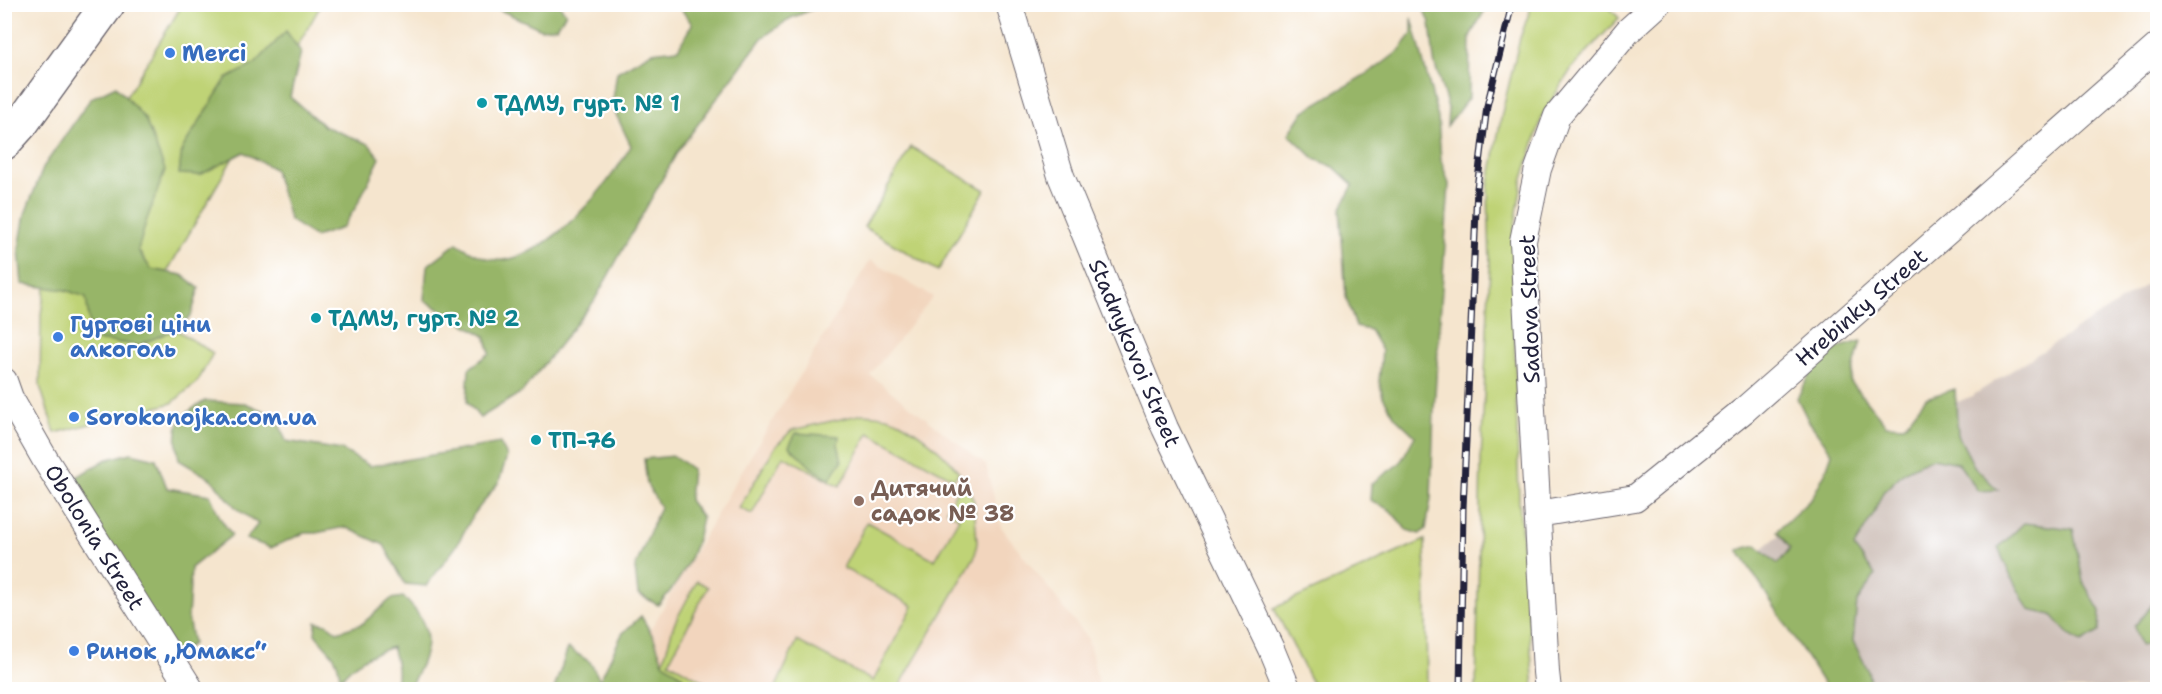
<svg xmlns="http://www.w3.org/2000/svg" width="2162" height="694" font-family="'Shantell Sans',sans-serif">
  <rect width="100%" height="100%" fill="#fff"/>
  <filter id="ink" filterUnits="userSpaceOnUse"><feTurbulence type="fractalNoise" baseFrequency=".0167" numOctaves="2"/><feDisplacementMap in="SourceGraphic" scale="12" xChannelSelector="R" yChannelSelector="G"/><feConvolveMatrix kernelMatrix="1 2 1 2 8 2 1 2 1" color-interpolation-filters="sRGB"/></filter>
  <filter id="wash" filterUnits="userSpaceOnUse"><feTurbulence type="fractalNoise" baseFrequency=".008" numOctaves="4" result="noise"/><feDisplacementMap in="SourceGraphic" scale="24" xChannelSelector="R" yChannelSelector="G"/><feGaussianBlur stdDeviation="1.35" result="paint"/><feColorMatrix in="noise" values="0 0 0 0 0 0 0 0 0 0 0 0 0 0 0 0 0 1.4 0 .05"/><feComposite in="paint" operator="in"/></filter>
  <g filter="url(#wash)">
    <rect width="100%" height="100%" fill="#f5e5ce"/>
    <path fill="#f2d5bd" d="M870 260 933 297 870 375 986 465 1001 527 1088 639 1100 689 616 690 740 474Z"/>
    <path fill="#cfc1ba" d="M2157 278V689H1841L1746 562 1879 454 1943 408 1972 396Z"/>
    <path fill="#bfd376" stroke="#707a58" stroke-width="1.5" d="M182 5H321L145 310 213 353 198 381 172 403 55 433 40 386 41 314 51 249 67 194Z
      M1532 5H1607L1619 18 1572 68 1543 114 1522 182 1512 244 1519 501 1534 689 1476 690 1481 460 1490 266 1488 188 1502 113 1520 38Z
      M911 147 985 190 938 271 864 227Z
      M863 414C876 415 889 416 900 422 922 434 944 453 959 472L954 479 869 433 840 486 783 456 752 514 739 508 775 447 792 430Z
      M964 478 974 502 977 542 975 556 898 689H775L797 641 873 681 913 606 843 568 867 522 935 560 959 518 946 510Z
      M1425 540 1427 689H1315L1274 608Z
      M697 581 708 587 669 662 717 689 661 690 663 662 674 624Z"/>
    <path fill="#97b567" stroke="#5c6c51" stroke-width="1.5" d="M489 5H559L566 13 557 27 541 29Z
      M678 5H816V8L791 18 762 38 678 151 594 301 522 392 480 418 467 402 469 369 490 353 485 336 424 300 427 266 457 243C469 251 489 262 504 260 553 253 608 186 631 146L612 106 617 72 652 52 678 49 692 24Z
      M1421 5H1488L1470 36 1469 97 1447 126 1448 108 1434 61 1430 22Z
      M1412 18 1438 118 1441 160 1449 184 1434 409 1431 498 1426 529 1420 534 1407 530 1390 510 1370 500 1371 484 1400 463 1415 436 1395 417 1383 397 1379 381 1382 351 1370 330 1356 327 1346 297 1340 210 1353 185 1334 167 1315 159 1289 134 1304 111 1378 67 1399 51 1412 34Z
      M286 31 301 52 290 97 324 126 369 144 380 158 356 207 342 228 315 237 290 220 274 169 244 152 200 175 179 174 182 149 226 79 255 64Z
      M116 86 145 119 165 170 146 222 138 250 151 269 182 275 199 288 191 316 174 330 139 345 95 340 89 321 86 297 65 290 22 284 19 249 25 214 44 166 91 98Z
      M1861 341 1850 381 1886 425 1904 426 1926 398 1955 389 1958 435 1974 466 1998 490 1978 491 1958 463 1932 458 1905 471 1883 492 1873 515 1854 547 1875 575 1857 602 1853 641 1868 670 1871 689H1827L1738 550 1756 545 1778 564 1790 548 1777 531 1812 498 1825 473 1832 453 1808 420 1797 398 1812 371 1837 348Z
      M205 401 245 403 276 416 286 441 342 450 370 466 500 443 507 456 499 482 474 514 455 548 426 586 405 584 384 545 345 527 316 533H304L271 548 246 539 258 524 237 509 211 479 179 460C174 427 174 418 205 401Z
      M796 433 839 436 838 444 842 461 830 479 812 468 789 446Z
      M131 453 156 459 167 488 210 495 220 518 232 535 191 568 188 618 193 644 172 656 166 650 140 633 125 609 85 516 75 478 105 460Z
      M674 456 692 469 689 500 702 518C695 554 684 578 658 605L638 594 635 568 660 507 647 484 644 459Z
      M2024 523 2073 529 2083 582 2100 611 2099 632 2082 642 2069 635 2052 615 2029 610 2011 577 1998 548Z
      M403 597C438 629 430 654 408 689H393C401 677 396 660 392 647 370 655 354 661 340 680 338 653 330 654 315 634L316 622 327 624 337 632 362 624 391 599Z
      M2157 598V639L2141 646 2134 627Z
      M641 616 654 638 663 662 682 676 688 689H554L568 648 590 662 600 680 622 634Z"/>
  </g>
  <g filter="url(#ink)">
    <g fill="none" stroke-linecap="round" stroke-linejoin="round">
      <defs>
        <path id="minor" d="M1009 4 1061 176 1165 428 1271 649 1288 690
          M4 381 10 398 46 461 191 690
          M1538 514 1635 498 1743 411 2158 46
          M1548 690 1546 672 1523 241 1538 169 1557 116 1628 31 1658 4"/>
        <path id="secondary" d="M4 143 22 123 108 4"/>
      </defs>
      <use href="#minor" stroke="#6c666e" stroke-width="28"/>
      <use href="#secondary" stroke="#6c666e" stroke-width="36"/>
      <use href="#minor" stroke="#fff" stroke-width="26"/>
      <use href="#secondary" stroke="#fff" stroke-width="33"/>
      <defs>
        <path id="rail" d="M1460 690 1463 508 1477 188 1487 106 1512 4"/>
      </defs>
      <use href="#rail" stroke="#22223b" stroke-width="7"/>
      <use href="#rail" stroke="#fff" stroke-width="4.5" stroke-dasharray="14" stroke-linecap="butt"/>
    </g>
  </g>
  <g fill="#3f7fe0" stroke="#fff" stroke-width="2">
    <circle cx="170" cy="53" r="6"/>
    <circle cx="58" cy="337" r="6"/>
    <circle cx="74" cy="417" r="6"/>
    <circle cx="74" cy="651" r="6"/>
  </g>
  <g fill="#0f9aa8" stroke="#fff" stroke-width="2">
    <circle cx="482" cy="103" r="6"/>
    <circle cx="316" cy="318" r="6"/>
    <circle cx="536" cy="440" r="6"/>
  </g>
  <circle fill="#8d6e63" stroke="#fff" stroke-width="2" cx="859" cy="501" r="6"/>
  <g text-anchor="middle" stroke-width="4.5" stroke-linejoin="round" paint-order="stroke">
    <g font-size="22" font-weight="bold" fill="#366cbe" stroke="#fff" text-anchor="start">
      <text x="182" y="61">Merci</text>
      <text x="70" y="332">Гуртові ціни<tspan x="70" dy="25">алкоголь</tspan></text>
      <text x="86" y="425">Sorokonojka.com.ua</text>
      <text x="86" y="659">Ринок „Юмакс“</text>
    </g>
    <g font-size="22" font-weight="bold" fill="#0d838f" stroke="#fff" text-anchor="start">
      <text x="494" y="111">ТДМУ, гурт. № 1</text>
      <text x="328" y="326">ТДМУ, гурт. № 2</text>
      <text x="548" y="448">ТП-76</text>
    </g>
    <g font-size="22" fill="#22223b" stroke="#fff">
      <text transform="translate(1861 307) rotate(-41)" y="8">Hrebinky Street</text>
      <text transform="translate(1529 309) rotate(-92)" y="8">Sadova Street</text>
      <text transform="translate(1135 353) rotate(67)" y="8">Stadnykovoi Street</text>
      <text transform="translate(95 537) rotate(58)" y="8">Obolonia Street</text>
    </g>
    <g font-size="22" font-weight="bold" fill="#785e54" stroke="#fff" text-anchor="start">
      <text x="871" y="496">Дитячий<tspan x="871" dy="25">садок № 38</tspan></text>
    </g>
  </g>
  <rect width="2162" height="694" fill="none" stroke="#fff" stroke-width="24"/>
</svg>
